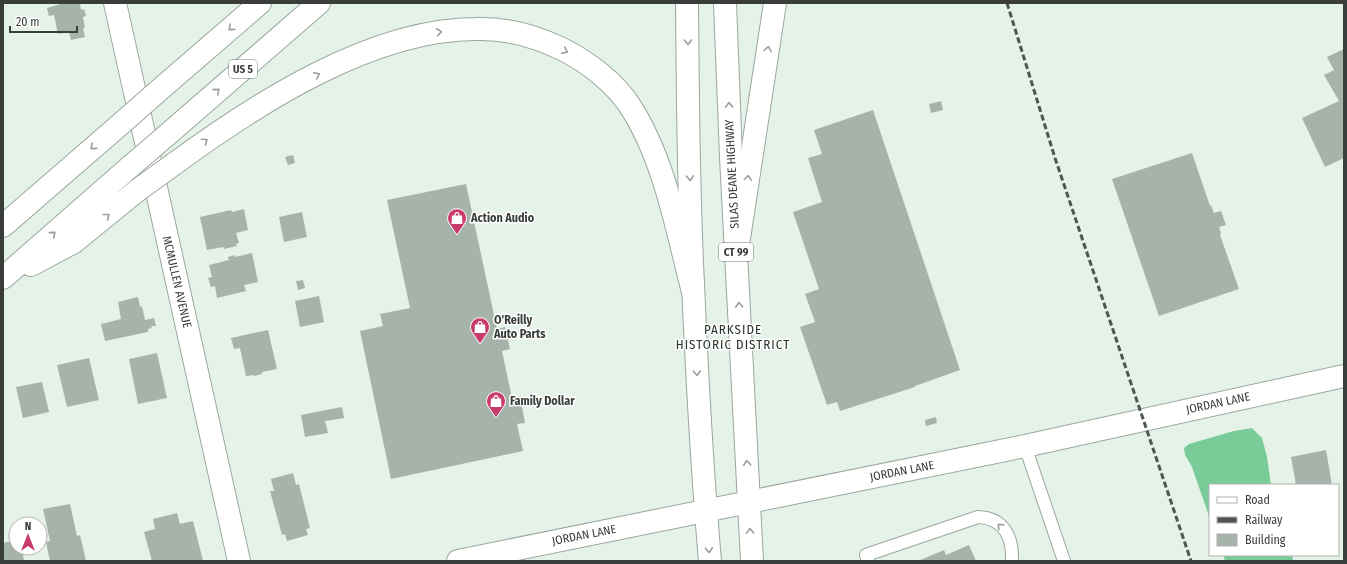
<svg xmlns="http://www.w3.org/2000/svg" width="1347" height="564" font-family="'Fira Sans Condensed',sans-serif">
  <rect width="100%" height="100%" fill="#e4f2e8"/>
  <path fill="#79cc97" d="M1252 428 1262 438 1267 457 1271 485H1210V519L1192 467 1185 455 1184 448 1189 444 1234 431Z
    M1223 555H1292L1293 561H1225Z"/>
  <path fill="#a6b3aa" d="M64 3H80L81 10 84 9 86 16 83 17 85 28H83L85 37 71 40 69 32 58 34 54 15 49 16 47 8Z
    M1344 49V158L1325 167 1302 118 1339 101 1324 75 1334 70 1327 57Z
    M941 101 943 110 931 113 929 104Z
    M873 110 960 370 915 386V387L840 411 837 402 827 405 800 327 815 322 805 294 819 289 793 212 822 202 808 158 822 154 814 130Z
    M1192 153 1210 206 1211 205 1214 213 1221 211 1226 225 1219 227 1221 234 1220 235 1239 289 1159 316 1112 179Z
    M293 155 295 163 288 165 285 157Z
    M466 184 497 329 505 327 510 349 502 351 513 403 521 401 525 423 517 424 523 451 391 479 360 331 383 326 380 314 410 308 387 200Z
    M244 209 248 230 236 233 239 243 236 244 237 246 224 249 223 247 207 250 200 217 231 210 232 212Z
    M302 212 307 237 284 242 279 217Z
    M252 253 258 282 244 285 246 291 217 298 215 286 211 287 208 278 212 277 209 265 229 260 228 257 235 255V257Z
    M303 280 305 288 298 290 296 281Z
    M319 296 324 322 300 327 295 301Z
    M138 297 140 307 142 306 145 320 154 318 156 326H151L152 328 148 329V332L105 341 101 324 121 319 118 302Z
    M268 330 277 369 262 372V374L254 376 253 375 246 376 240 348 234 349 231 338Z
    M157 353 167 398 138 404 129 359Z
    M89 358 99 400 67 407 57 365Z
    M42 382 49 412 23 418 16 387Z
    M342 407 344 418 325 421 328 433 305 437 301 415Z
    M936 417 937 423 926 426 925 420Z
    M1326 450 1332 485H1296L1291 457Z
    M293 473 296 485 299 484 310 528 306 529 308 535 287 541 285 534 282 535 270 491H274L271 479Z
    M70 504 77 536 80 535 86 561H50L46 542 50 541 43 509Z
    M177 513 180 524 193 521 203 561H152L144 532 155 529 153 519Z
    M16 540V548H22L24 561H3V543Z
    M969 545 976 561H918L944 550 946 555Z"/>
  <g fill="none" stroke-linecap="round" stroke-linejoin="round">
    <defs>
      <path id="service" d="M1025 446 1064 561
        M868 561 866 555 978 517C1004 518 1013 537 1012 561"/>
      <path id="minor" d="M115 3 239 561"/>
      <path id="tertiary" d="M749 502 1025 446 1344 376"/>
      <path id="secondary" d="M458 561 749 502"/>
      <path id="primary" d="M687 3C688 97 688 190 693 284 697 376 702 469 710 561
        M725 3 731 157 752 561"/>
      <path id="motorway" d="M157 92 260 3
        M167 135 319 3
        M174 164C256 104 371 29 476 29 506 28 535 36 562 49 588 62 614 82 630 106 665 160 677 231 693 292
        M3 226 123 122
        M736 258 775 3
        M31 265 74 242 138 190
        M3 278 132 165"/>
    </defs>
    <use href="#service" stroke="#9aa79e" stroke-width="14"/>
    <use href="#minor" stroke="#9aa79e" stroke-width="24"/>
    <use href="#tertiary" stroke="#9aa79e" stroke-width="24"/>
    <use href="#secondary" stroke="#9aa79e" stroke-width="24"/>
    <use href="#primary" stroke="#9aa79e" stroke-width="24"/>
    <use href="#motorway" stroke="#9aa79e" stroke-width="24"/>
    <use href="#service" stroke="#fff" stroke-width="12"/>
    <use href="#minor" stroke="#fff" stroke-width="22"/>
    <use href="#tertiary" stroke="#fff" stroke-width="22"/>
    <use href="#secondary" stroke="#fff" stroke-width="22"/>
    <use href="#primary" stroke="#fff" stroke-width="22"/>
    <use href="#motorway" stroke="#fff" stroke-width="22"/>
    <path stroke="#4f5550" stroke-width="3" stroke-dasharray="6 3" stroke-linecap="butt" d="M1007 3 1055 158 1191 561"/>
    <defs>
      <path id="motorway-bridge" d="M123 122 157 92
        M132 165 167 135
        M138 190 174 164"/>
    </defs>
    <use href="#motorway-bridge" stroke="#9aa79e" stroke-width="24" stroke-linecap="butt"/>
    <use href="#motorway-bridge" stroke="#fff" stroke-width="22"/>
  </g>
  <defs><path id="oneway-chevron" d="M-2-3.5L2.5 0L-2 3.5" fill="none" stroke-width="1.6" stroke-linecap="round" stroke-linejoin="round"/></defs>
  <g stroke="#9c9e9c">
    <use href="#oneway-chevron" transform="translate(231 28) rotate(139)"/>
    <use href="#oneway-chevron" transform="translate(439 32) rotate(-8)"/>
    <use href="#oneway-chevron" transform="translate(688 42) rotate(89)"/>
    <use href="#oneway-chevron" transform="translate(768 49) rotate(-81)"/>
    <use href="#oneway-chevron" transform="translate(565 51) rotate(26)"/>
    <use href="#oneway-chevron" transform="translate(317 75) rotate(-26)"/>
    <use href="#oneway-chevron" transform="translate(217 91) rotate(-41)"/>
    <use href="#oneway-chevron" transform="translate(729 105) rotate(-92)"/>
    <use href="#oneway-chevron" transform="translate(205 141) rotate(-35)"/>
    <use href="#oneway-chevron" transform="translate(93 147) rotate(139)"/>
    <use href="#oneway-chevron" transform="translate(690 178) rotate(89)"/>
    <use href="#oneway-chevron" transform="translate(748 178) rotate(-82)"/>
    <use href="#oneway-chevron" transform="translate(107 216) rotate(-39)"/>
    <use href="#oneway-chevron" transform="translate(53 234) rotate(-41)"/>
    <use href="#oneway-chevron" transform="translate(739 305) rotate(-93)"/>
    <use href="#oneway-chevron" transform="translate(697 373) rotate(87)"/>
    <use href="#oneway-chevron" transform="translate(747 463) rotate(-93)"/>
    <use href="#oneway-chevron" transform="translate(1000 526) rotate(-134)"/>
    <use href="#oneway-chevron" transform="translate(750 531) rotate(-92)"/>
    <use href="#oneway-chevron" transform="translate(709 550) rotate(85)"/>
  </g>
  <defs>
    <symbol id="shop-pin" viewBox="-11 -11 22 30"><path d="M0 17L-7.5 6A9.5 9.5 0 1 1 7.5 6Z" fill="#c83b6a" stroke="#fff"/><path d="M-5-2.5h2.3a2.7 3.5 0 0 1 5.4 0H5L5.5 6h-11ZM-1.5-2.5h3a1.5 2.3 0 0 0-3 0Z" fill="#fff"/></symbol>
  </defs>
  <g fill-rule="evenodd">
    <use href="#shop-pin" x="446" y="207" width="22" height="30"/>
    <use href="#shop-pin" x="469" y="316" width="22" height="30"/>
    <use href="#shop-pin" x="485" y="390" width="22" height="30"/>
  </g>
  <g text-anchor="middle" stroke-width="3" stroke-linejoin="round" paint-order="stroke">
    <g fill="#fff" stroke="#747875" stroke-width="1">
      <rect x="229" y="60" width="28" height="18" rx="3"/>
      <rect x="719" y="243" width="34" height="18" rx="3"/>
    </g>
    <g font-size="11" font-weight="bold" fill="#393e3a">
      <text x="243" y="73">US 5</text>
      <text x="736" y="256">CT 99</text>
    </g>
    <g font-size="12" fill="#393e3a" stroke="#fff">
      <text transform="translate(732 174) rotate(-93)" y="4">SILAS DEANE HIGHWAY</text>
      <text transform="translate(177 282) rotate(77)" y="4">MCMULLEN AVENUE</text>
      <text transform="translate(1218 403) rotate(-12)" y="4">JORDAN LANE</text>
      <text transform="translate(902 471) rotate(-11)" y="4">JORDAN LANE</text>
      <text transform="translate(584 535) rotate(-11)" y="4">JORDAN LANE</text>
    </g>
    <g font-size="12" font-weight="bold" fill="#393e3a" stroke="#fff" text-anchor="start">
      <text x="471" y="222">Action Audio</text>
      <text x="494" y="324">O'Reilly<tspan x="494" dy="14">Auto Parts</tspan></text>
      <text x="510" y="405">Family Dollar</text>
    </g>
    <g font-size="13" letter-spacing="1" fill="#29342c" stroke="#fff">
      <text x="733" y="334">PARKSIDE<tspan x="733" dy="15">HISTORIC DISTRICT</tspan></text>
    </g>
  </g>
  <rect width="1347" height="564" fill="none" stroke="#393e3a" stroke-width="8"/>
  <rect x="1209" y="484" width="130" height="72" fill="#ffffff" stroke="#b0b2b0"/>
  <rect x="1217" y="497" width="20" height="6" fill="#ffffff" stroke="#b0b2b0"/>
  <text x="1245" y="504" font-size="12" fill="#393e3a">Road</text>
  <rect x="1217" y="517" width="20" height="6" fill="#4f5550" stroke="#b0b2b0"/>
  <text x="1245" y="524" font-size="12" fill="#393e3a">Railway</text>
  <rect x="1217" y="534" width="20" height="12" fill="#a6b3aa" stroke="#b0b2b0"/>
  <text x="1245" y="544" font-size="12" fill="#393e3a">Building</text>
  <g transform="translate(28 536)"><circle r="19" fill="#ffffff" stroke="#b0b2b0"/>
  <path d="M0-3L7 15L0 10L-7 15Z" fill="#c83b6a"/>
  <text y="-6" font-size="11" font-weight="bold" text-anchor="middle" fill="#393e3a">N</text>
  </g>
  <path d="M10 26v6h67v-6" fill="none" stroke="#393e3a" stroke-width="2"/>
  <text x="16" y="26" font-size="12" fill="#393e3a" stroke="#ffffff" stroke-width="3" paint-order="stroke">20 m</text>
</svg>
